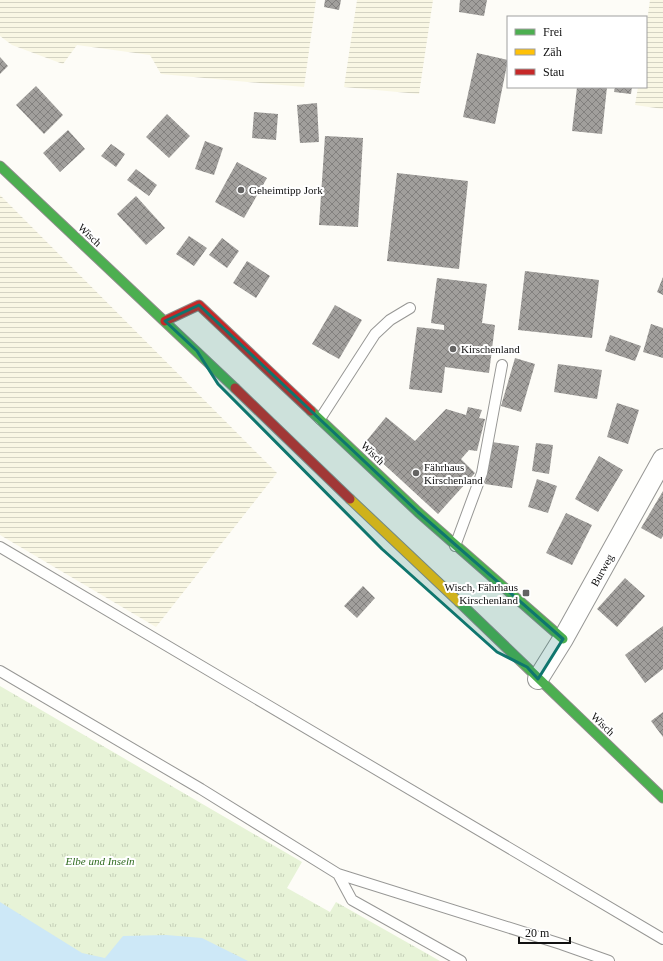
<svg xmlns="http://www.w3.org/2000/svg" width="663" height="961" font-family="Georgia,serif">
  <defs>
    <pattern id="farmland-rules" width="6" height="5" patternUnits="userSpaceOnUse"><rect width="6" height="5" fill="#f9f7e4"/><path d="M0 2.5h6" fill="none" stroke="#d4d3c3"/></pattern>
    <pattern id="park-tufts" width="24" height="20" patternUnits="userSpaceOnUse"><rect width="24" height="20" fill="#e7f3d7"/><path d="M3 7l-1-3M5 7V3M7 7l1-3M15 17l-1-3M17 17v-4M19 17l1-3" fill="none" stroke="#c5cfb8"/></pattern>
    <pattern id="building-cross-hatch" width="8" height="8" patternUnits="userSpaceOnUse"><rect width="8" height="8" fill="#a19f9c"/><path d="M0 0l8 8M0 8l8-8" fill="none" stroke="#82807e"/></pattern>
  </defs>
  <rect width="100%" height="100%" fill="#fdfcf7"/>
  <path fill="url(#farmland-rules)" d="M0 0H316L304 87 161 74 150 55 77 45 63 64 12 45 0 36Z
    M357 0H433L419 94 344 87Z
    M650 0H663V109L635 105 638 87H646V28Z
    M0 195 277 473 156 627 0 535Z"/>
  <path fill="url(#park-tufts)" d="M0 686 302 862 287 888 330 912 336 902 440 961H0Z"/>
  <path fill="#cde8f7" d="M0 902 82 953 105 958 123 936 166 935 202 938 248 961H0Z"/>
  <path fill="url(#building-cross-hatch)" d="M325 0H341L339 10 324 7Z
    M460 0H487L484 16 459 12Z
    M477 53 508 60 495 124 463 117Z
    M0 57 8 66 0 74Z
    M36 86 63 115 44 134 16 105Z
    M577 87H607L602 134 572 131Z
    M615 87H632L631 94 614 92Z
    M317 103 319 142 300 143 297 105Z
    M254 112 278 114 276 140 252 138Z
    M167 114 190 136 169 158 146 137Z
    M68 130 85 149 60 172 43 153Z
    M325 136 363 138 358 227 319 225Z
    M205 141 223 148 214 175 195 169Z
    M111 144 125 154 116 167 101 156Z
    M237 162 267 178 244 218 215 202Z
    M136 169 157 185 149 196 127 180Z
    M397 173 468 181 459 269 387 261Z
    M136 196 165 228 146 245 117 214Z
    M189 236 207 248 194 266 176 254Z
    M222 238 239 251 227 268 209 255Z
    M247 261 270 276 256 298 233 283Z
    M525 271 599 280 592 338 518 330Z
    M663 277V295L657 292Z
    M437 278 487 284 482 323 495 325 489 373 445 367 442 393 409 389 417 327 444 330V325L431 323Z
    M335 305 362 320 339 359 312 344Z
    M651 324 663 328V358L643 352Z
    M610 335 641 346 635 361 605 351Z
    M515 358 535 364 521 412 501 406Z
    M558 364 602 370 597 399 554 392Z
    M617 403 639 410 628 444 607 437Z
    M468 407 482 410 479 418 485 419 477 451 469 450 461 459 475 473 438 514 363 445 386 417 415 441 446 409 466 415Z
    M492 442 519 446 512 488 485 484Z
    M536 443 553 445 549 474 532 471Z
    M599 456 623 470 598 512 575 499Z
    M537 479 557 486 548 513 528 507Z
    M663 491V536L661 539 641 528Z
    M566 513 592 525 572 565 546 553Z
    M625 578 645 596 617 627 597 609Z
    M363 586 375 598 357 618 344 606Z
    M663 626V669L645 683 625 655Z
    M663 712V737L651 721Z"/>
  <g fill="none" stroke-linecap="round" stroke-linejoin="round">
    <defs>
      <path id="lane" d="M320 419 375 334 390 320 410 308
        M455 546 482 473 502 365
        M0 547 663 939
        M0 671 201 789 338 874 561 944 609 961
        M338 874 352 900 461 961"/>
      <path id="street" d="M538 679 563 639 663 459"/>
      <path id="fast" d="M0 166 235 388
        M311 411 418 512 563 639
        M459 602 663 798"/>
      <path id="slow" d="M350 499 459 602"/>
      <path id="jam" d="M165 321 199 305 311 411
        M235 388 350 499"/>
    </defs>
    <use href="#lane" stroke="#979795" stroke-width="12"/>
    <use href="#street" stroke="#979795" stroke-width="22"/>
    <use href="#fast" stroke="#8e8d8b" stroke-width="11"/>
    <use href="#slow" stroke="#8e8d8b" stroke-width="11"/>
    <use href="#jam" stroke="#8e8d8b" stroke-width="11"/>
    <use href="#lane" stroke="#fffffe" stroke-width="10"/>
    <use href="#street" stroke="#fffffe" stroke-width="20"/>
    <use href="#fast" stroke="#4caf50" stroke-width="9"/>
    <use href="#slow" stroke="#ffc107" stroke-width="9"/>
    <use href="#jam" stroke="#c62828" stroke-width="9"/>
  </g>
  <path fill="#0f766e" fill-opacity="0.2" stroke="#0f766e" stroke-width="3" stroke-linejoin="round" d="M199 305 418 512 563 639 538 679 527 667 497 652 382 549 218 384 197 351 165 321Z"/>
  <g fill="#646362" stroke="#fff" stroke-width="1.5">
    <circle cx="241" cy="190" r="4"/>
    <circle cx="453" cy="349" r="4"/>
    <circle cx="416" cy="473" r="4"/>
    <rect x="522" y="589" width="8" height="8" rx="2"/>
  </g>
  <g text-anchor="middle" stroke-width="4" stroke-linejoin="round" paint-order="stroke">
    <g font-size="11" fill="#111" stroke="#fff" text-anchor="start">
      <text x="249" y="194">Geheimtipp Jork</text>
      <text x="461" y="353">Kirschenland</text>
      <text x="424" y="471">Fährhaus<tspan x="424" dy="13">Kirschenland</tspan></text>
      <text x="518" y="591" text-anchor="end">Wisch, Fährhaus<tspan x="518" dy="13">Kirschenland</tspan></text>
    </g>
    <g font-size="11" fill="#111" stroke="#fff">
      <text transform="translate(90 235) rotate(43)" y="4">Wisch</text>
      <text transform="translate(373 453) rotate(44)" y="4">Wisch</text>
      <text transform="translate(602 570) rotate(-61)" y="4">Burweg</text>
      <text transform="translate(603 724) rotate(44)" y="4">Wisch</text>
    </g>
    <g font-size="11" font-style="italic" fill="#2f6b1f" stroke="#fff">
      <text x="100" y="865">Elbe und Inseln</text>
    </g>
  </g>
  <rect x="507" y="16" width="140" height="72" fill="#ffffff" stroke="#a0a0a0"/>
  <rect x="515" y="29" width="20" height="6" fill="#4caf50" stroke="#a0a0a0"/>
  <text x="543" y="36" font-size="12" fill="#111111">Frei</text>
  <rect x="515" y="49" width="20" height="6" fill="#ffc107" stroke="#a0a0a0"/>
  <text x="543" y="56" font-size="12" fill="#111111">Zäh</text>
  <rect x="515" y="69" width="20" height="6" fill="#c62828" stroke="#a0a0a0"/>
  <text x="543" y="76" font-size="12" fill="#111111">Stau</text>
  <path d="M519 937v6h51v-6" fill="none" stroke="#111111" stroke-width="2"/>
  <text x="525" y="937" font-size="12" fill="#111111" stroke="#ffffff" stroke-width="3" paint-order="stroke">20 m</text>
</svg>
